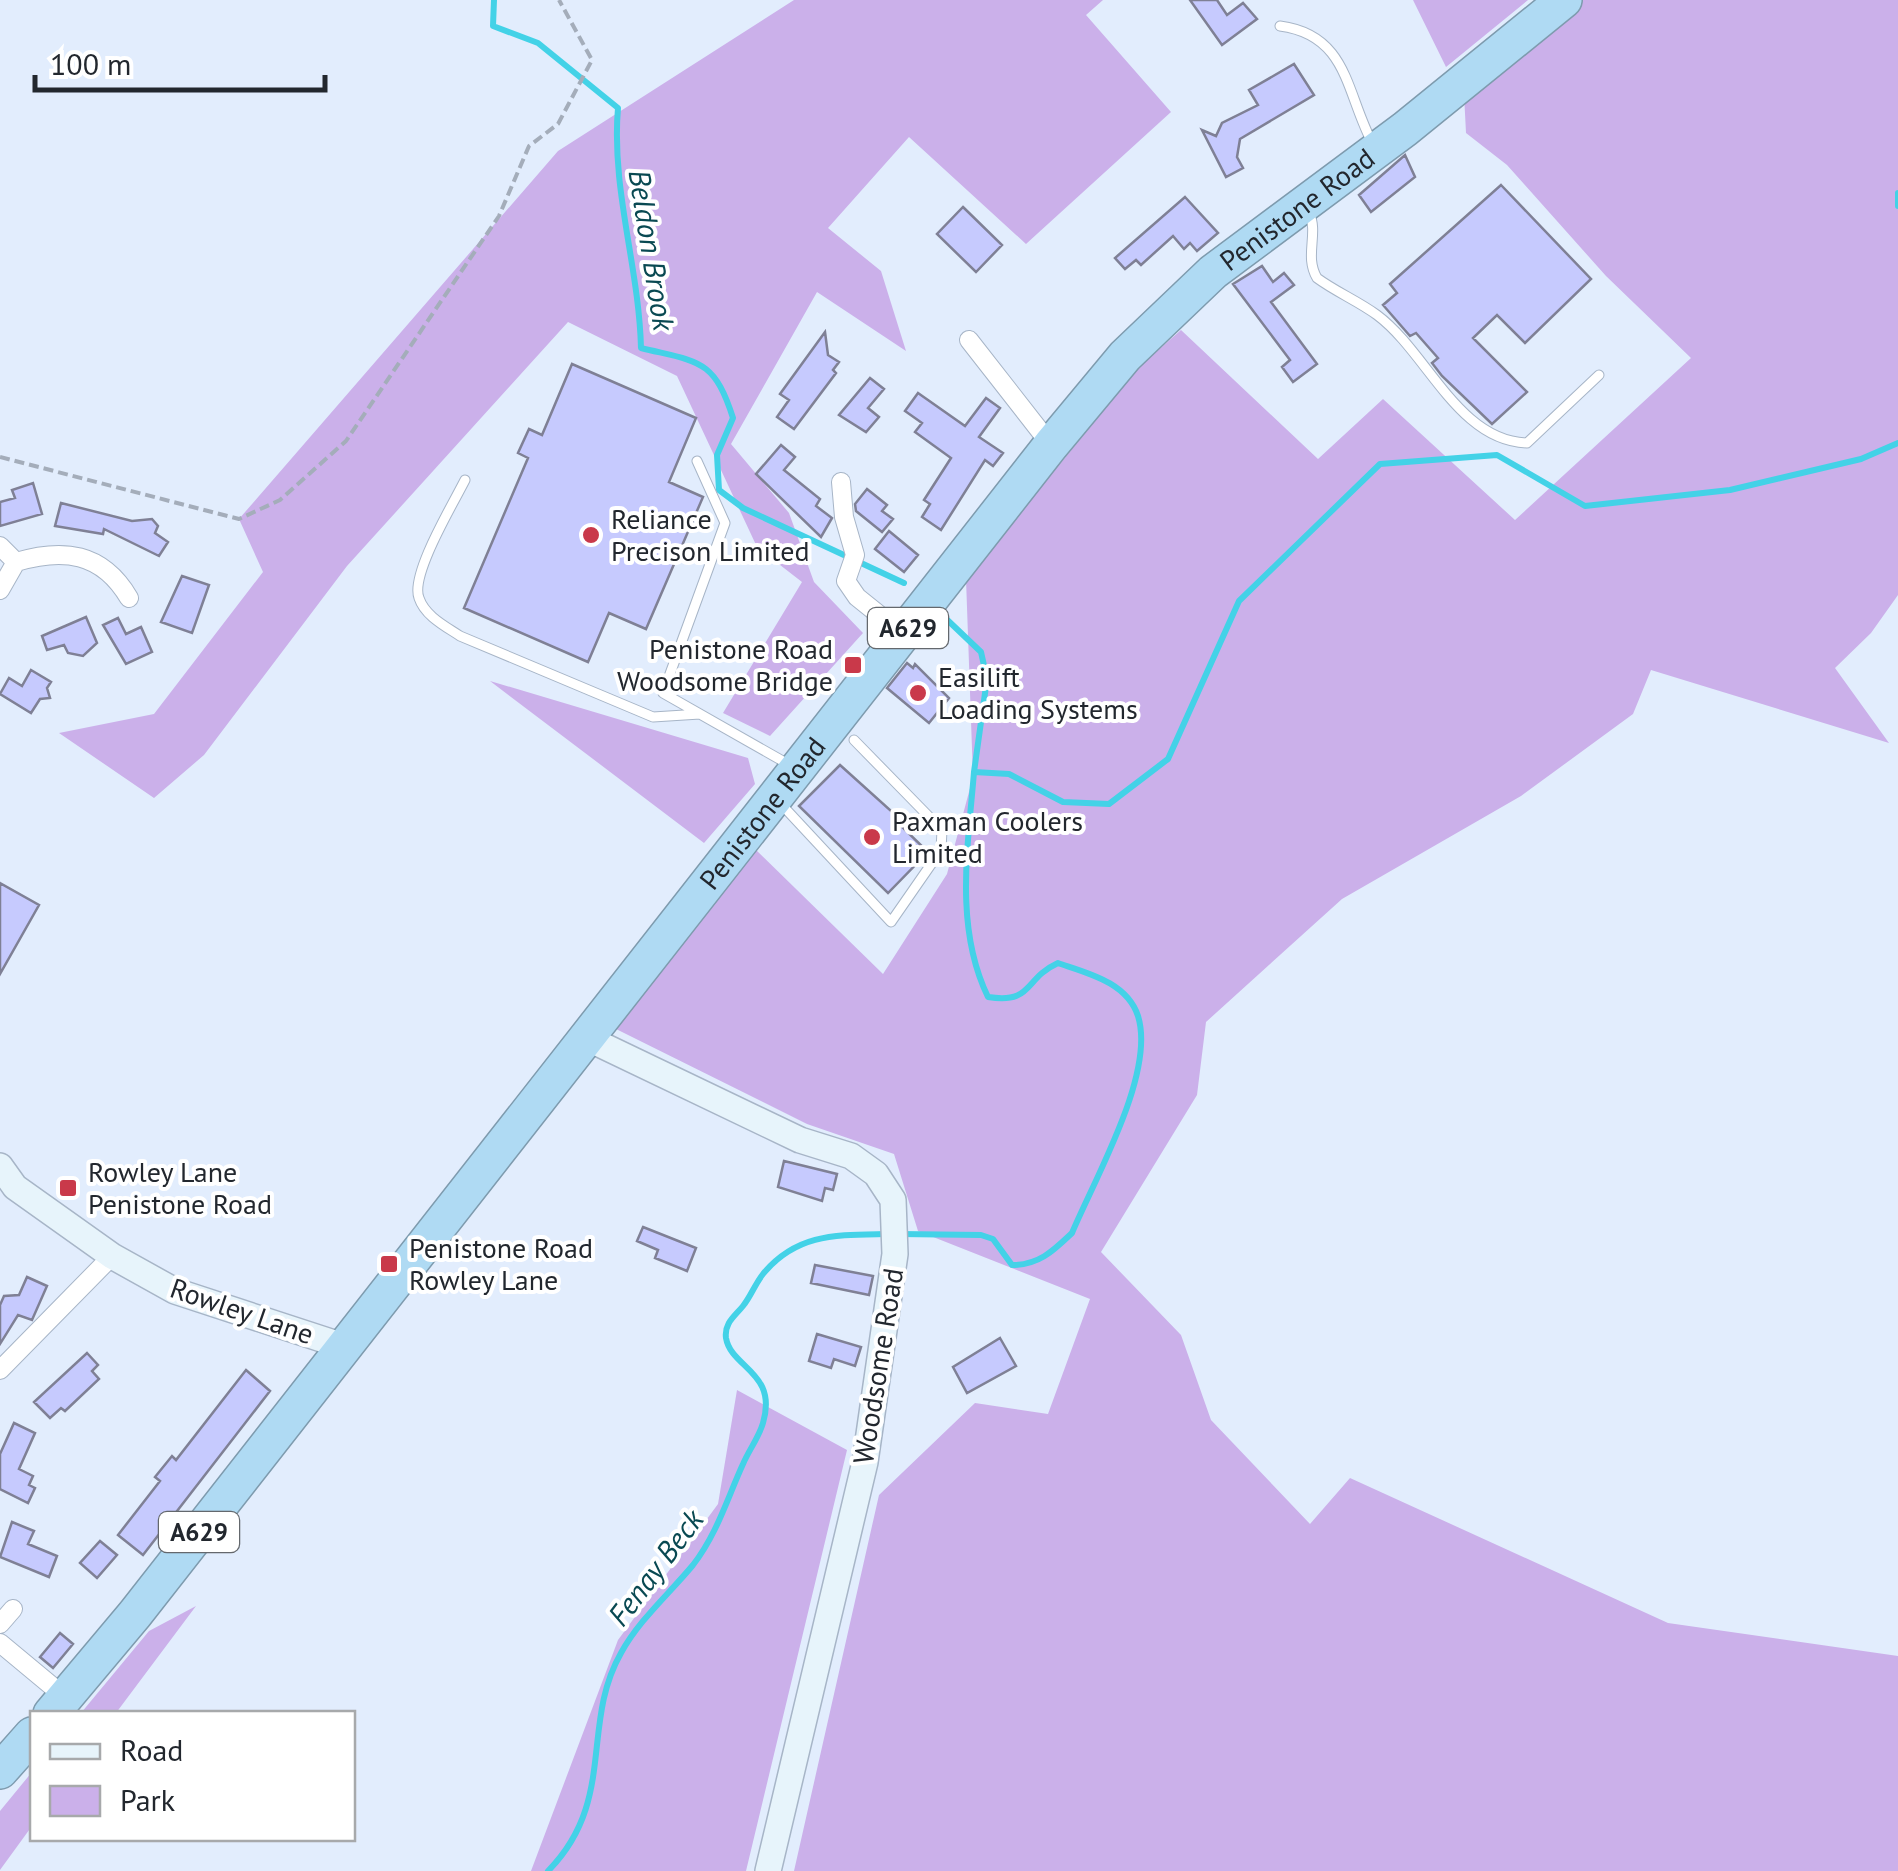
<svg xmlns="http://www.w3.org/2000/svg" width="1898" height="1871" font-family="'PT Sans',sans-serif">
  <rect width="100%" height="100%" fill="#e2edfd"/>
  <path fill="#cbb0ea" d="M794 0H1103L1086 15 1171 112 1026 244 909 137 828 228 881 271 906 351 817 292 731 444 789 513 814 582 863 633 770 736 723 713 802 582 757 547 677 376 568 322 347 566 204 755 154 798 59 733 154 714 263 572 239 519 558 151Z
    M1413 0H1528L1446 67Z
    M1582 0H1898V595L1871 633 1835 668 1889 743 1651 670 1633 714 1521 796 1342 899 1206 1022 1197 1095 1101 1252 1181 1335 1211 1420 1310 1524 1350 1478 1668 1623 1898 1656V1871H794L879 1495 975 1403 1048 1414 1090 1299 918 1231 894 1154 807 1124 616 1029 755 849 883 974 947 874 973 777 966 579 1139 367 1181 330 1318 459 1383 399 1515 520 1691 358 1606 276 1507 165 1466 133 1464 94Z
    M490 681 748 758 755 784 704 843Z
    M737 1390 847 1450 746 1871H531L618 1640 718 1504Z
    M196 1606 116 1713H81L149 1631Z
    M32 1772V1826L0 1870V1811Z"/>
  <g fill="none" stroke-linecap="round" stroke-linejoin="round">
    <path stroke="#43d2e7" stroke-width="6" d="M494 0 493 26 538 43 618 108C611 189 639 267 641 348 698 362 714 358 733 418L717 455 719 490 743 508 904 583
      M1898 193V206
      M939 612 981 652 987 679 974 772
      M899 1234 981 1235 993 1239 1012 1265C1039 1265 1053 1251 1072 1233 1094 1180 1156 1073 1138 1016 1127 982 1087 973 1058 963 1023 979 1034 1004 988 997 954 927 968 847 974 772L1009 774 1063 802 1109 804 1168 759 1239 601 1380 464 1497 455 1585 506 1730 490 1861 459 1898 443
      M548 1871C617 1801 580 1725 621 1653 639 1620 669 1594 693 1565 717 1534 727 1499 743 1464 749 1450 759 1437 763 1423 778 1372 731 1368 726 1338 724 1323 735 1316 743 1306 751 1296 755 1284 763 1274 797 1233 837 1235 886 1234"/>
  </g>
  <path fill="#c6cafe" stroke="#7f8095" stroke-width="2.5" d="M1190 0H1217L1227 15 1243 3 1257 19 1222 45Z
    M1294 64 1314 95 1240 139 1237 157 1243 168 1226 177 1202 130 1216 136 1222 123 1258 105 1249 90Z
    M1405 155 1415 177 1371 212 1359 195Z
    M1501 185 1591 279 1525 343 1497 315 1473 338 1527 392 1492 424 1442 376 1432 363 1438 358 1416 333 1410 336 1383 305 1397 293 1390 284Z
    M1185 197 1218 233 1197 251 1190 243 1184 249 1173 236 1141 265 1136 260 1125 269 1115 258Z
    M963 207 1002 245 976 272 937 234Z
    M1262 266 1273 282 1284 273 1294 285 1271 302 1317 364 1293 382 1282 367 1290 360 1233 284Z
    M825 332 828 355 839 362 833 370 836 373 794 429 777 417 789 400 780 394Z
    M572 364 696 418 669 482 703 497 646 629 609 613 588 662 464 608 528 458 518 453 529 429 542 435Z
    M870 378 884 389 868 408 879 417 866 432 839 415Z
    M918 393 965 426 986 398 1000 408 979 437 1003 453 993 466 985 460 941 530 922 517 930 504 924 500 951 458 915 432 922 423 905 411Z
    M781 445 795 457 784 470 820 499 816 506 832 518 821 537 756 474Z
    M33 483 42 514 0 526V502L15 498 12 490Z
    M867 489 887 505 882 511 893 519 882 532 856 511 855 504Z
    M61 503 132 521 152 519 158 526 155 533 168 542 159 556 104 529 103 534 55 526Z
    M889 531 918 555 904 572 875 549Z
    M182 576 209 585 192 633 161 622Z
    M86 617 97 643 83 656 68 653 64 645 47 650 42 636Z
    M118 618 126 634 141 627 152 652 126 664 103 625Z
    M907 663 913 668 915 664 949 698 929 723 887 688Z
    M31 670 51 682 47 688 50 698 40 699 31 713 0 694 9 678 22 686Z
    M840 765 900 819 897 822 928 852 888 893 799 806Z
    M0 883 39 905 0 974Z
    M784 1161 837 1174 833 1190 825 1188 822 1201 778 1187Z
    M643 1227 696 1248 687 1271 655 1258 658 1250 637 1241Z
    M815 1265 873 1276 869 1295 811 1283Z
    M27 1277 47 1286 32 1320 18 1315 0 1344V1305L4 1296 19 1295Z
    M817 1334 861 1347 855 1366 834 1359 831 1368 809 1361Z
    M1000 1338 1016 1366 967 1393 953 1367Z
    M87 1353 98 1365 92 1371 99 1379 65 1411 61 1408 50 1418 34 1402Z
    M246 1370 270 1391 143 1555 118 1535 160 1481 155 1477 172 1456 176 1460Z
    M14 1423 35 1433 19 1469 33 1476 29 1485 35 1488 28 1503 0 1489V1454Z
    M12 1522 34 1531 28 1544 57 1556 49 1577 0 1557Z
    M100 1541 117 1555 97 1578 80 1563Z
    M60 1633 73 1644 53 1668 40 1657Z"/>
  <g fill="none" stroke-linecap="round" stroke-linejoin="round">
    <defs>
      <path id="lane" d="M1280 26C1349 35 1346 95 1373 144
        M1309 212C1319 234 1304 256 1317 278 1336 292 1358 301 1377 315 1427 352 1458 441 1527 443L1599 375
        M697 461 725 523 663 693 788 764
        M465 480C453 504 410 575 419 598 425 616 445 626 460 636L653 717 700 714
        M782 805 891 922 941 850 942 830 854 740"/>
      <path id="street" d="M969 340 1051 445
        M841 482 844 517 855 555 846 581 857 597 903 634
        M0 546 16 562
        M0 590 16 562C63 548 102 552 129 598
        M0 1370 112 1256
        M0 1624 13 1609
        M0 1643 65 1697"/>
      <path id="secondary" d="M589 1039 800 1140 851 1156 876 1174 893 1200 895 1254 865 1462 768 1871
        M0 1166 15 1187 112 1256 175 1291 343 1346"/>
      <g id="highway">
        <path id="s1" d="M51 1714 135 1614 1051 445 1125 356 1213 272 1405 129 1564 0"/>
        <path d="M0 1771 32 1735"/>
      </g>
    </defs>
    <use href="#lane" stroke="#a7b5c7" stroke-width="11"/>
    <use href="#street" stroke="#a7b5c7" stroke-width="20"/>
    <use href="#secondary" stroke="#a7b5c7" stroke-width="28"/>
    <use href="#highway" stroke="#7e9bae" stroke-width="38"/>
    <path stroke="#a4adba" stroke-width="4" stroke-dasharray="10 5" stroke-linecap="butt" d="M0 457 239 519 280 500 346 441 499 216 529 146 558 124 592 60 559 0"/>
    <use href="#lane" stroke="#fff" stroke-width="9"/>
    <use href="#street" stroke="#fff" stroke-width="18"/>
    <use href="#secondary" stroke="#e7f4fb" stroke-width="25"/>
    <use href="#highway" stroke="#afdaf3" stroke-width="35"/>
  </g>
  <g fill="#c9394a" stroke="#fff" stroke-width="4">
    <circle cx="591" cy="535" r="10"/>
    <rect x="843" y="655" width="20" height="20" rx="5"/>
    <circle cx="918" cy="693" r="10"/>
    <circle cx="872" cy="837" r="10"/>
    <rect x="58" y="1178" width="20" height="20" rx="5"/>
    <rect x="379" y="1254" width="20" height="20" rx="5"/>
  </g>
  <g text-anchor="middle" stroke-width="8" stroke-linejoin="round" paint-order="stroke">
    <g fill="#fff" stroke="#64686d" stroke-width="2.5">
      <rect x="868" y="608" width="80" height="40" rx="8"/>
      <rect x="159" y="1512" width="80" height="40" rx="8"/>
    </g>
    <g font-size="25" font-weight="bold" fill="#22272e">
      <text x="908" y="637">A629</text>
      <text x="199" y="1541">A629</text>
    </g>
    <g font-size="28" fill="#22272e" stroke="#fff">
      <text dy="10" stroke="none"><textPath href="#s1" startOffset="1958">Penistone Road</textPath></text>
      <text dy="10" stroke="none"><textPath href="#s1" startOffset="1148">Penistone Road</textPath></text>
      <text transform="translate(242 1311) rotate(19)" y="10">Rowley Lane</text>
      <text transform="translate(878 1366) rotate(-81)" y="10">Woodsome Road</text>
    </g>
    <g font-size="28" fill="#22272e" stroke="#fff" text-anchor="start">
      <text x="611" y="529">Reliance<tspan x="611" dy="32">Precison Limited</tspan></text>
      <text x="833" y="659" text-anchor="end">Penistone Road<tspan x="833" dy="32">Woodsome Bridge</tspan></text>
      <text x="938" y="687">Easilift<tspan x="938" dy="32">Loading Systems</tspan></text>
      <text x="892" y="831">Paxman Coolers<tspan x="892" dy="32">Limited</tspan></text>
      <text x="88" y="1182">Rowley Lane<tspan x="88" dy="32">Penistone Road</tspan></text>
      <text x="409" y="1258">Penistone Road<tspan x="409" dy="32">Rowley Lane</tspan></text>
    </g>
    <g font-size="30" font-style="italic" fill="#094952" stroke="#fff">
      <text transform="translate(651 250) rotate(81)" y="10">Beldon Brook</text>
      <text transform="translate(656 1568) rotate(-53)" y="10">Fenay Beck</text>
    </g>
  </g>
  <rect x="30" y="1711" width="325" height="130" fill="#ffffff" stroke="#a7a9ab" stroke-width="2.5"/>
  <rect x="50" y="1744" width="50" height="15" fill="#e7f4fb" stroke="#a7a9ab" stroke-width="2.5"/>
  <text x="120" y="1761" font-size="30" fill="#22272e">Road</text>
  <rect x="50" y="1786" width="50" height="30" fill="#cbb0ea" stroke="#a7a9ab" stroke-width="2.5"/>
  <text x="120" y="1811" font-size="30" fill="#22272e">Park</text>
  <path d="M35 75v15h290v-15" fill="none" stroke="#22272e" stroke-width="5"/>
  <text x="50" y="75" font-size="30" fill="#22272e" stroke="#ffffff" stroke-width="8" paint-order="stroke">100 m</text>
</svg>
